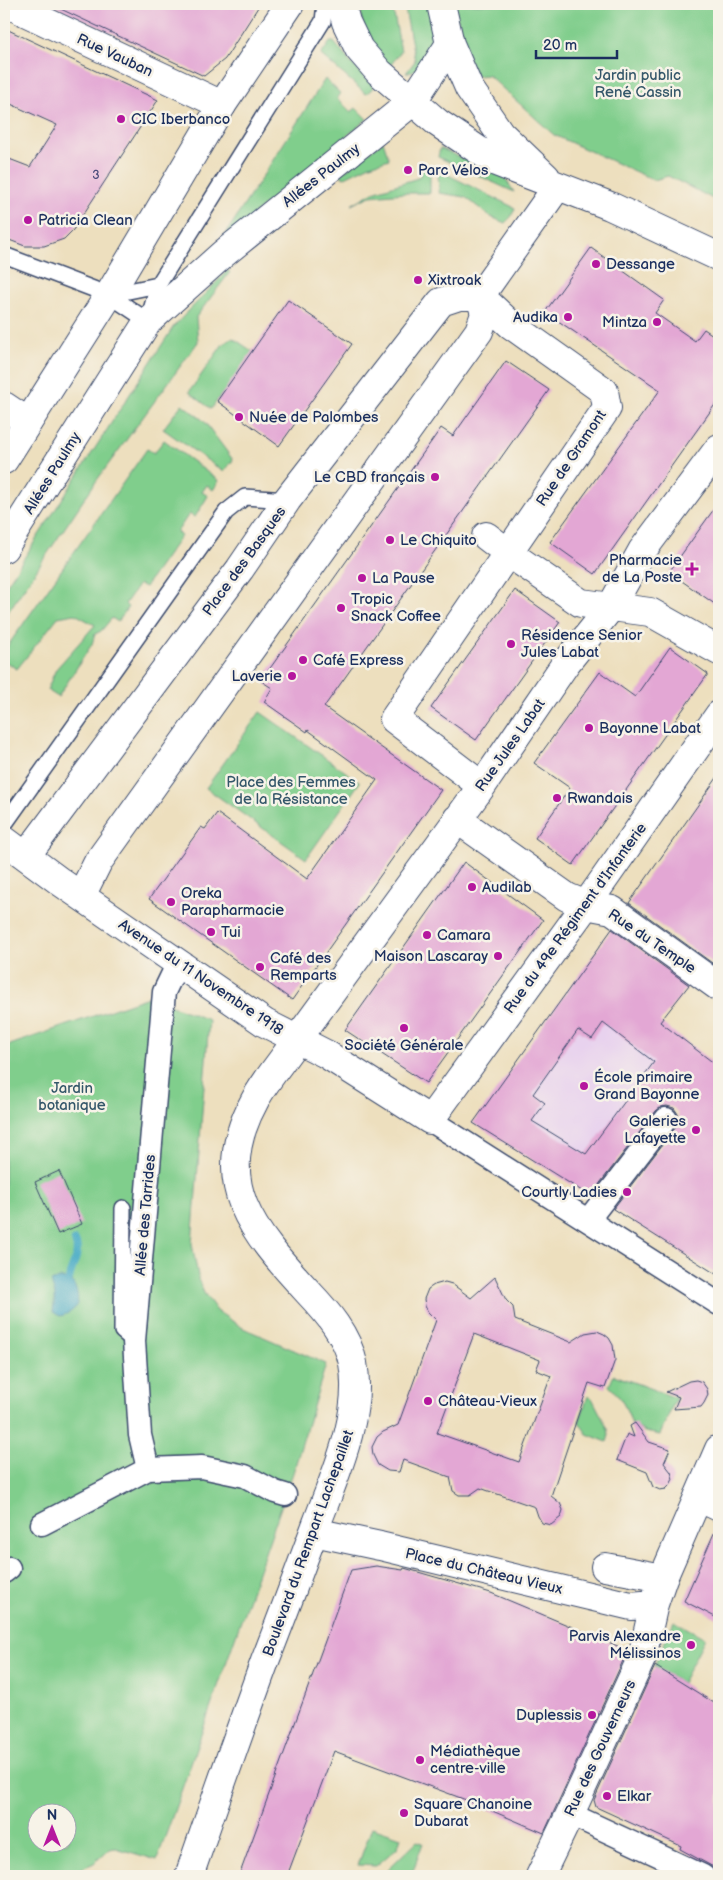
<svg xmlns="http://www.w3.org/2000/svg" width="723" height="1880" font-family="'Balsamiq Sans',sans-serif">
  <rect width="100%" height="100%" fill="#f7f3e8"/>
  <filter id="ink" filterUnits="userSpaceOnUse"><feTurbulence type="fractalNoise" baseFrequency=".02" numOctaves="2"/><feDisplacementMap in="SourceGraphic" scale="10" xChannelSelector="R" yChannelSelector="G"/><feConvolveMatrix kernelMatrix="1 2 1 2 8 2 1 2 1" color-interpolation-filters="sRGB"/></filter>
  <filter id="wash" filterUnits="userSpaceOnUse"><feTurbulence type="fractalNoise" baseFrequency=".0096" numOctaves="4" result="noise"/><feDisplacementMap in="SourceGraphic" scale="20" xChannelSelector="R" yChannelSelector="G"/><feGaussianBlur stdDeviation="1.12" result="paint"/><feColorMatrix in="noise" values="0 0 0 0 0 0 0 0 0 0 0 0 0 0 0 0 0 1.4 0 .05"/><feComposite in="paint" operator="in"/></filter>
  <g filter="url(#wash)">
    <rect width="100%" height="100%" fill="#eddfbe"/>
    <path fill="#e8d2ee" d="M585 966 696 1049 588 1195 473 1123Z"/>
    <path fill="#80ce8c" stroke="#4e7e75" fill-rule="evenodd" d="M362 4H392L401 51 390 66C372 50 358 28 362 4Z
      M404 4H429C433 27 436 68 406 73L415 61Z
      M454 4H719V202L668 176 654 180 554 135 488 75 476 76 466 53Z
      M330 42H334L349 61 373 85V88L366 94 321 55Z
      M325 79 340 93 337 98 351 112 356 108 367 119 224 239 223 238Z
      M383 141 389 159 370 165 343 178 341 174Z
      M440 148 505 178 514 192 438 157Z
      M424 168H430V193H405L370 196 351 205 373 192 418 178Z
      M438 170 515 208 511 217 505 223 491 217 465 197 439 193Z
      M228 270 230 272 196 317 198 342 97 480 4 618V589L174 326Z
      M233 338 255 353 252 354 211 409 189 392 223 344Z
      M182 404 204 421 233 460 224 472 163 429Z
      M164 440 219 481 213 490 207 485 202 492 208 496 195 517 189 514 177 532 181 536 145 587 139 584 125 604 128 607 118 622 112 618 101 631 95 634 92 644 58 697 47 690 56 669 95 625 75 614 58 617 17 669 4 661V651L147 449 154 453Z
      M260 712 360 782 306 859 206 788Z
      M148 997 209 1020 192 1244 199 1281 204 1293 217 1311 243 1328 326 1364 293 1473 157 1860 116 1848 109 1849 94 1863 76 1871 72 1876H4V1047ZM38 1812H68V1842H38Z
      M614 1375 676 1398 660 1435 645 1432 632 1425C628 1410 621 1397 609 1386Z
      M588 1396 592 1398 608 1429 609 1435 607 1442 587 1434 579 1422Z
      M674 1621 705 1638 682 1683 654 1666Z
      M372 1827 401 1837 398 1847 376 1866 358 1865Z
      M417 1841 423 1843 411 1876H400L386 1871Z"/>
    <path fill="#45aac5" stroke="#306c92" d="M60 1278 72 1281C81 1297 81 1311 60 1316L53 1312 55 1295 51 1282Z"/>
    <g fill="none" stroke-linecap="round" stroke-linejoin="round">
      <path stroke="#45aac5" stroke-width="8" d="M69 1279C71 1266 81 1255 75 1241"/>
    </g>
    <g id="blocks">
      <path fill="#e3a7d4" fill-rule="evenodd" d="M50 4H260L225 59 204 76Z
        M4 28 158 100 73 230 64 239 44 246H25L4 238V157L30 167 57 125 4 101Z
        M591 248 664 300 655 313 695 341 704 329 719 339V399L595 574 550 542 660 390 545 312Z
        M288 300 352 344 279 446 217 401Z
        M506 361 549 390 324 707 441 790 292 1000 149 899 201 827 205 829 217 813 307 879 377 780 308 730 307 732 264 702 272 688 261 681 441 428 453 436Z
        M719 502V607L669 572Z
        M515 590 560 622 476 740 431 708Z
        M670 647 708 674 573 865 535 838 570 788 534 763 600 672 635 697Z
        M719 775V968L629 903Z
        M464 862 543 920 426 1083 345 1030Z
        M612 929 689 985 660 1022 719 1067V1276L613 1209 676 1127 679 1121 678 1114 674 1108 667 1106 661 1107 656 1111 590 1196 473 1123ZM603 1023 654 1062 586 1154 532 1121 545 1103 533 1094 578 1030 592 1039Z
        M59 1171 82 1224 58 1234 35 1182Z
        M495 1277 506 1300 513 1307 515 1320 571 1342 585 1333 597 1331 604 1334 609 1338 613 1345 615 1360 605 1388 589 1383 551 1496 560 1503 563 1510 561 1517 551 1525 542 1523 538 1516 535 1507 480 1488 470 1495H459L453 1491 450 1477 403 1460 399 1472 388 1471 378 1465 373 1455 372 1447 377 1437 383 1432 398 1425 436 1320 428 1312 425 1306 424 1299 428 1289 434 1285 445 1282 452 1284 471 1298ZM474 1334 540 1360 536 1370 551 1376 519 1462 437 1433Z
        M696 1380 702 1382 707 1389 708 1395 704 1403 701 1407 674 1409 679 1397 666 1392 689 1381Z
        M635 1423 649 1442 670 1449 664 1463 671 1472 673 1479 670 1485 666 1489 660 1490 653 1487 647 1472 617 1460 627 1434 634 1437 630 1426Z
        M719 1522V1619L684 1601Z
        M376 1566 403 1570 404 1568 491 1593 627 1650V1652L544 1833 469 1801 334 1751 287 1876H239L351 1570Z
        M655 1666 719 1706V1870L680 1849 681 1846 596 1807 594 1800Z"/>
    </g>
  </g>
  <g filter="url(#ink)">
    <use href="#blocks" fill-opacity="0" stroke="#3a496c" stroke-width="1"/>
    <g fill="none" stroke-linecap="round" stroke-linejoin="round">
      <defs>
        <path id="service" d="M4 255 109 295 148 321 158 285 323 21 325 4
          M109 295 158 285
          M4 825 226 512 245 497 287 500
          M123 1208 122 1331 134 1341"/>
        <path id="pedestrian" d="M430 1120 719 1304
          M588 1220 666 1119
          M148 1469 140 1435 134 1341 164 992 178 963
          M42 1524 148 1469 202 1467 245 1476 275 1492 285 1495
          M4 1572 9 1568
          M570 1814 703 1876"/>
        <path id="minor" d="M8 4 222 105
          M480 296 510 324 604 391 607 408 394 719 482 786
          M480 296 557 187
          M4 406 28 422
          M486 536 507 552 581 603 650 612 719 651
          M457 819 567 897 586 905 612 910 719 987
          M4 840 62 883 265 1023 326 1054 430 1120 586 905 719 715
          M26 856 240 569 287 500 441 302 459 296H480
          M81 896 98 862 479 331 485 314 480 296
          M698 1497 719 1507
          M314 1532 380 1546 631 1606 654 1604
          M605 1567 663 1578
          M189 1876C214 1804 239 1732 265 1661 283 1615 300 1569 317 1523 335 1475 363 1415 353 1363 347 1335 327 1312 308 1292 253 1232 209 1184 255 1100 262 1087 271 1075 280 1063L482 786 566 663 611 607 642 551 719 448
          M540 1876 570 1814 642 1657 654 1604 663 1578 719 1449"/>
        <path id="secondary" d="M341 4 346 22 359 49 379 72 438 123 496 162 610 206 719 257
          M450 44 469 88 500 133 546 177
          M4 460 109 295 222 105 290 4
          M4 548 148 321 223 254 412 102 450 44 441 4"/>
      </defs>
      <use href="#service" stroke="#3a496c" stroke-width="18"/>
      <use href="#pedestrian" stroke="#3a496c" stroke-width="25"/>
      <use href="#minor" stroke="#3a496c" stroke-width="30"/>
      <use href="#secondary" stroke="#3a496c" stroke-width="30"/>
      <use href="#service" stroke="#fff" stroke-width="15"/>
      <use href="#pedestrian" stroke="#fff" stroke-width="22"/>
      <use href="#minor" stroke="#fff" stroke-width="28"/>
      <use href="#secondary" stroke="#fff" stroke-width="28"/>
    </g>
  </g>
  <g fill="#b5179e" stroke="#f7f3e8" stroke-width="2">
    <circle cx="121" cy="119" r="5"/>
    <circle cx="408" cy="170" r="5"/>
    <circle cx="28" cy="220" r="5"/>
    <circle cx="596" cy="264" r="5"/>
    <circle cx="418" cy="280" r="5"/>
    <circle cx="568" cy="317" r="5"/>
    <circle cx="657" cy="322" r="5"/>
    <circle cx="239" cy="417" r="5"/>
    <circle cx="435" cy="477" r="5"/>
    <circle cx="390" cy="540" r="5"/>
    <path d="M689.5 561.5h5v5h5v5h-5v5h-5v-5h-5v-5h5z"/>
    <circle cx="362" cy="578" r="5"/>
    <circle cx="341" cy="608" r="5"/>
    <circle cx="511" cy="644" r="5"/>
    <circle cx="303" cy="660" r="5"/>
    <circle cx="292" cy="676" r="5"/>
    <circle cx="589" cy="728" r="5"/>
    <circle cx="557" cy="798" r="5"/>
    <circle cx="472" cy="887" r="5"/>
    <circle cx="171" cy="902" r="5"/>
    <circle cx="211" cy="932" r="5"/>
    <circle cx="427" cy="935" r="5"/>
    <circle cx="498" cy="956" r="5"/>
    <circle cx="260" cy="967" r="5"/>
    <circle cx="404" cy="1028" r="5"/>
    <circle cx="584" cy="1086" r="5"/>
    <circle cx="696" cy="1130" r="5"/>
    <circle cx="627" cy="1192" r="5"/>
    <circle cx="428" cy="1401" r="5"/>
    <circle cx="691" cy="1645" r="5"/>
    <circle cx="592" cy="1715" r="5"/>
    <circle cx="420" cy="1760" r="5"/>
    <circle cx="607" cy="1796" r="5"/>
    <circle cx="404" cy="1813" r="5"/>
  </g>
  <g text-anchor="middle" stroke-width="5" stroke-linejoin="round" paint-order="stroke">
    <g font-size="12" fill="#4d4d7c">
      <text x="96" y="179">3</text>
    </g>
    <g font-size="15" fill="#1b2f5e" stroke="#f7f3e8">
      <text transform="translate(115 55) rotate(25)" y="5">Rue Vauban</text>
      <text transform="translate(321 175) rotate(-38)" y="5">Allées Paulmy</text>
      <text transform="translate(571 458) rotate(-56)" y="5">Rue de Gramont</text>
      <text transform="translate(52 473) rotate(-58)" y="5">Allées Paulmy</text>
      <text transform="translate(244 561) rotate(-54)" y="5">Place des Basques</text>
      <text transform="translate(510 745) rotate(-55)" y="5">Rue Jules Labat</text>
      <text transform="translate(575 918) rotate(-54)" y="5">Rue du 49e Régiment d'Infanterie</text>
      <text transform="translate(652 941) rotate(34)" y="5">Rue du Temple</text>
      <text transform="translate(201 977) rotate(34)" y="5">Avenue du 11 Novembre 1918</text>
      <text transform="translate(145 1215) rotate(-85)" y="5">Allée des Tarrides</text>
      <text transform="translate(308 1543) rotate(-70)" y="5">Boulevard du Rempart Lachepaillet</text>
      <text transform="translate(484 1571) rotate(13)" y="5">Place du Château Vieux</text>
      <text transform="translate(600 1748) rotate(-65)" y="5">Rue des Gouverneurs</text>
    </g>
    <g font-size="15" fill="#34576a" stroke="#f7f3e8">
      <text x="638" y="80">Jardin public<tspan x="638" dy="17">René Cassin</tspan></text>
      <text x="291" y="787">Place des Femmes<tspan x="291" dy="17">de la Résistance</tspan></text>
      <text x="72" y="1093">Jardin<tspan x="72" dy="17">botanique</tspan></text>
    </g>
    <g font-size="15" fill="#1b2f5e" stroke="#f7f3e8" text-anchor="start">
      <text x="131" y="124">CIC Iberbanco</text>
      <text x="418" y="175">Parc Vélos</text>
      <text x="38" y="225">Patricia Clean</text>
      <text x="606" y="269">Dessange</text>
      <text x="428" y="285">Xixtroak</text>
      <text x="558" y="322" text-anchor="end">Audika</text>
      <text x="647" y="327" text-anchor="end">Mintza</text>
      <text x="249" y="422">Nuée de Palombes</text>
      <text x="425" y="482" text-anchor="end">Le CBD français</text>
      <text x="400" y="545">Le Chiquito</text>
      <text x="682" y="565" text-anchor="end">Pharmacie<tspan x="682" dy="17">de La Poste</tspan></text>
      <text x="372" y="583">La Pause</text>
      <text x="351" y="604">Tropic<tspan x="351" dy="17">Snack Coffee</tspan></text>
      <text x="521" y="640">Résidence Senior<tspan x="521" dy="17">Jules Labat</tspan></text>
      <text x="313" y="665">Café Express</text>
      <text x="282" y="681" text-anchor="end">Laverie</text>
      <text x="599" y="733">Bayonne Labat</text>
      <text x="567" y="803">Rwandais</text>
      <text x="482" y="892">Audilab</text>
      <text x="181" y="898">Oreka<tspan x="181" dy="17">Parapharmacie</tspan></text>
      <text x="221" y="937">Tui</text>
      <text x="437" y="940">Camara</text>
      <text x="488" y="961" text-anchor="end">Maison Lascaray</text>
      <text x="270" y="963">Café des<tspan x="270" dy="17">Remparts</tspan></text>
      <text x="404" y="1050" text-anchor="middle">Société Générale</text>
      <text x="594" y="1082">École primaire<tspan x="594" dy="17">Grand Bayonne</tspan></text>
      <text x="686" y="1126" text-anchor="end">Galeries<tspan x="686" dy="17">Lafayette</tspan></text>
      <text x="617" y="1197" text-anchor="end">Courtly Ladies</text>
      <text x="438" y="1406">Château-Vieux</text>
      <text x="681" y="1641" text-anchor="end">Parvis Alexandre<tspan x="681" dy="17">Mélissinos</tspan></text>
      <text x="582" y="1720" text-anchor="end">Duplessis</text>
      <text x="430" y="1756">Médiathèque<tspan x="430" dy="17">centre-ville</tspan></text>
      <text x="617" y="1801">Elkar</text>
      <text x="414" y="1809">Square Chanoine<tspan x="414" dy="17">Dubarat</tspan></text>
    </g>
  </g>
  <rect width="723" height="1880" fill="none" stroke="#f7f3e8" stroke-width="20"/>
  <g transform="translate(52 1828)"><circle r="24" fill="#f7f3e8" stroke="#9fa5b1"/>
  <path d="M0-4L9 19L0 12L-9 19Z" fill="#b5179e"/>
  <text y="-8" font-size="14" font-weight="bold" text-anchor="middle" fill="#1b2f5e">N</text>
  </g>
  <path d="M536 50v8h81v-8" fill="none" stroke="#1b2f5e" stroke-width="2.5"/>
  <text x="543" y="50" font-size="15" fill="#1b2f5e" stroke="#f7f3e8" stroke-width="4" paint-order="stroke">20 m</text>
</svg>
